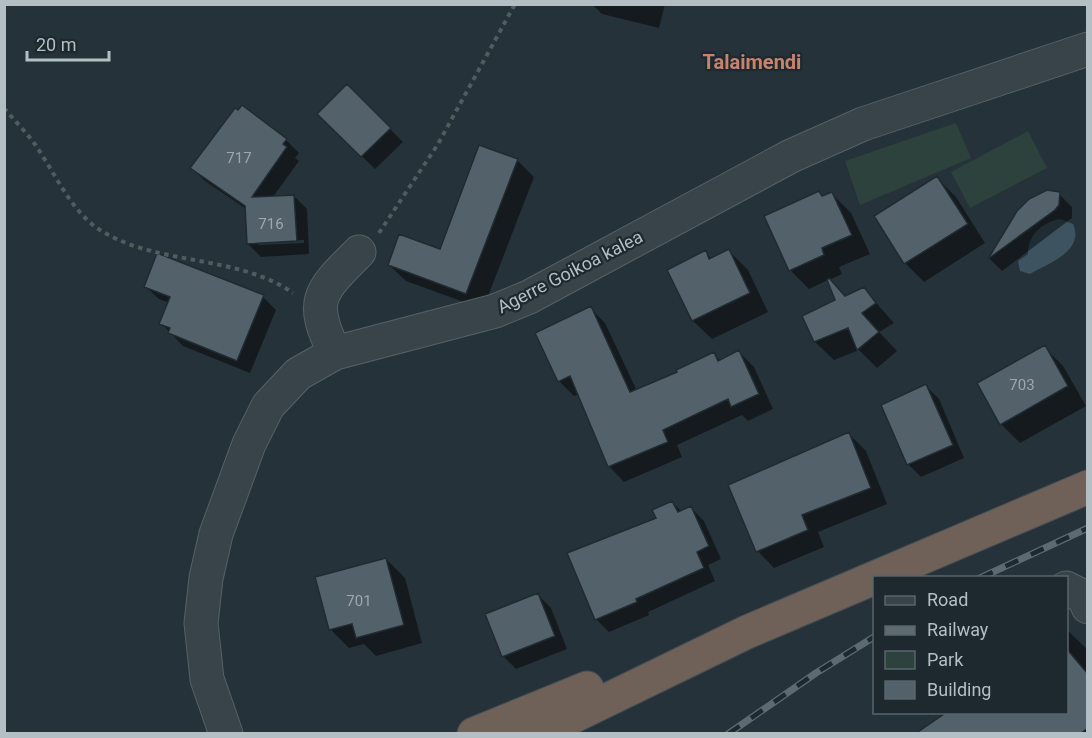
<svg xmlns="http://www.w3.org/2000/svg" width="1092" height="738" font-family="Roboto,sans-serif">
  <rect width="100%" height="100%" fill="#263239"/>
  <path fill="#2d413d" d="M956 123 971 158 860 205 845 161Z
    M1028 131 1047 168 970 208 951 172Z"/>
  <path fill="#3d5360" d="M1060 219 1073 224C1085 251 1049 263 1030 274L1020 271 1018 261 1028 254C1028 235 1041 223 1060 219Z"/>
  <path fill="#0007" fill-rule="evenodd" d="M592 4H665L659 28 602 14Z
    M347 86 403 142 375 169 319 114Z
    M286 140 299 153 295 158 299 161 273 197 294 196 307 209 309 254 261 257 248 244 246 209 205 181 192 168ZM304 240V243L258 245V242Z
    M517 160 534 177 483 309 406 281 389 265 441 251Z
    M937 178 956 197 985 243 924 282 905 263 876 217Z
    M819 192 824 197 832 194 851 213 870 254 839 267 842 274 829 280 846 297 864 289 894 323 879 332 897 351 877 368 859 350 834 360 815 342 837 301 828 280 809 289 790 270Z
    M1059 194 1072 207V218L1002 271 990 259 1018 212Z
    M729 251 748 270 768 312 712 339 693 321 705 252 712 259Z
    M146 287 263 297 276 310 250 373 183 346 161 323 169 303 159 299Z
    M590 308 605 323 637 391 679 373 713 354 721 361 739 352 754 367 773 409 748 421 742 415 677 445 682 457 624 482 609 466 579 394 574 396 559 381Z
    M1044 347 1063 366 1086 406 1020 443 1001 424Z
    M926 386 939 399 964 458 921 477 908 464Z
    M849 434 866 451 887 504 818 532 824 547 774 568 758 551 730 485Z
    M672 502 682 512 691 508 704 521 721 559 708 565 715 581 648 612 649 615 609 632 596 619 658 518Z
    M386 559 405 578 422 643 376 656 364 644 349 648 330 629Z
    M538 595 551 608 567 649 516 669 503 656Z
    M1066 629 1088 650V734H917L1066 712Z"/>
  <path fill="#53616a" stroke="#202a31" stroke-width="1.5" d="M347 84 391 128 361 157 317 114Z
    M242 105 287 139 283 144 287 147 252 197 294 195 297 241 247 244 245 206 190 168 235 108 238 110Z
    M479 145 518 159 466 294 388 265 399 234 440 249Z
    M937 176 968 224 904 264 874 216Z
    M1047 190 1060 192 1059 205 1055 210 988 259 1017 211 1029 199Z
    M819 191 822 196 832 192 852 235 822 248 824 255 789 271 764 216Z
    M729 249 750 293 692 321 667 270 706 250 709 259Z
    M157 253 264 295 237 361 168 333 170 328 159 324 170 297 144 287Z
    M829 278 845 296 864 287 876 303 862 313 879 332 857 350 848 328 814 342 802 316 835 300 827 280Z
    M591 306 630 392 677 372 676 370 714 352 718 361 739 350 759 394 731 407 728 399 663 430 668 442 608 467 570 376 558 382 535 333Z
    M1045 345 1068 386 1000 425 977 383Z
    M926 384 953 445 907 465 881 405Z
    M849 432 871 488 802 515 808 530 756 552 728 485Z
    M672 501 678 512 691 506 709 546 697 552 704 568 636 599 637 602 595 620 567 553 656 518 652 510Z
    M386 558 404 625 356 638 352 624 329 630 315 577Z
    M538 593 555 636 502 657 485 614Z
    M1066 648 1088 674V728L1080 734H915L947 712H1066Z"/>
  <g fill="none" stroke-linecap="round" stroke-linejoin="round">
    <defs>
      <path id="minor" d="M335 353C308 300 320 291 359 252
        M1066 588 1084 597 1088 607
        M226 734 207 679 201 623 206 578 216 534 249 444 268 406 298 374 335 353 495 311 529 297 791 156 863 124 1088 49"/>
      <path id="highway" d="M474 734 587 688
        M537 734 747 632 1088 487"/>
    </defs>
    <use href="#minor" stroke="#576168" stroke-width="35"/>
    <use href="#highway" stroke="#444e55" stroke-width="35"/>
    <path stroke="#4c5e5d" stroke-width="4" stroke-dasharray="4.5 4.5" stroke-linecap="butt" d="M4 108C14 120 25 131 34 143 54 171 69 208 97 228 155 267 235 253 293 293
      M379 233 438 144 515 4"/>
    <use href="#minor" stroke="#39434a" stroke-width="33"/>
    <use href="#highway" stroke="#6f6157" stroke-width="33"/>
    <defs>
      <path id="rail" d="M980 578 1088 528
        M728 734 816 673 874 637"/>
    </defs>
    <use href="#rail" stroke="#5d6a72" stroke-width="7"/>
    <use href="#rail" stroke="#1e282f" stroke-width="4.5" stroke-dasharray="14" stroke-linecap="butt"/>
  </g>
  <g text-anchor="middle" stroke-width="4.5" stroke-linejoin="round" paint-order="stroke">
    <g font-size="15" fill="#9ca7ae">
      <text x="239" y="163">717</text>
      <text x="271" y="229">716</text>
      <text x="1022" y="390">703</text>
      <text x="359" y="606">701</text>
    </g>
    <g font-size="18" fill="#b4bec5" stroke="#1e282f">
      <text transform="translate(570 272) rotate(-27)" y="6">Agerre Goikoa kalea</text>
    </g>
    <g font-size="20" font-weight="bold" fill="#c8836d" stroke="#1e282f">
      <text x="752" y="69">Talaimendi</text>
    </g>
  </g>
  <rect width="1092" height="738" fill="none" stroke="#b4bec5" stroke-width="12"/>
  <rect x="873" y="576" width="195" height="138" fill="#1e282f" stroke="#5a646b" stroke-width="1.5"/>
  <rect x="885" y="596" width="30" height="9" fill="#39434a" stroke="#5a646b" stroke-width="1.5"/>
  <text x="927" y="606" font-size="18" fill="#b4bec5">Road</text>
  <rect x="885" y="626" width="30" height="9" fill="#5d6a72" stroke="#5a646b" stroke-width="1.5"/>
  <text x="927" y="636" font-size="18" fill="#b4bec5">Railway</text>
  <rect x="885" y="651" width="30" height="18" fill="#2d413d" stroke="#5a646b" stroke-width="1.5"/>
  <text x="927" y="666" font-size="18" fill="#b4bec5">Park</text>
  <rect x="885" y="681" width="30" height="18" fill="#53616a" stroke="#5a646b" stroke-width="1.5"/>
  <text x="927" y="696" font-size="18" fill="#b4bec5">Building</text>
  <path d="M27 51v9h82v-9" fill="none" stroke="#b4bec5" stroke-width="3"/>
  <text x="36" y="51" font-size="18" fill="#b4bec5" stroke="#1e282f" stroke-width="4.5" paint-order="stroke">20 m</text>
</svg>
